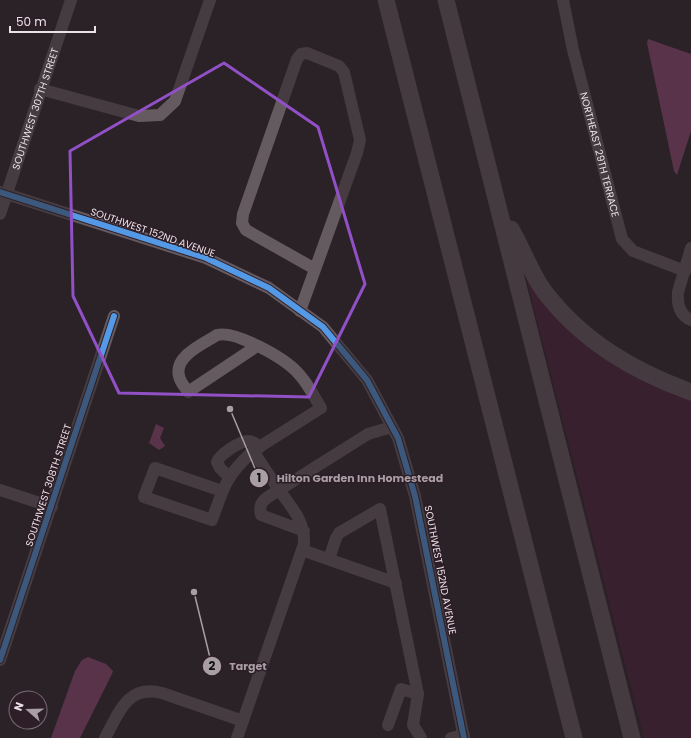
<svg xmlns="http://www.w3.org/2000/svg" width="691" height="738" font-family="Poppins,sans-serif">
  <rect width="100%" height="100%" fill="#2a2226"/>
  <path fill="#4b1d3a" d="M526 277 542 296 691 398V738H644Z"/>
  <path fill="#924775" d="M648 39 691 54V131L677 175 674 171 647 43Z
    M156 424 164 428 160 438 165 446 159 450 149 443Z
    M88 657 106 664 113 671 112 674 80 738H51L75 671 82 660Z"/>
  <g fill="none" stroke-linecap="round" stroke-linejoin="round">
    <g stroke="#665a61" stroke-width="12">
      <path id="s1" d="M563 0 573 50 622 239 633 251 685 271"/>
      <path d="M40 89 139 116 160 115 175 101 210 0"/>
      <path d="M0 192 206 258 269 288 323 327 367 380 398 438 415 496 464 738"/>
      <path id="s2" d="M0 214 71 0"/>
      <path d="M691 248 678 292C677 304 679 315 691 320"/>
      <path d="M300 311 357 153 360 140 344 72 339 66 307 53 301 54 297 59 243 214 242 223 246 230 315 269"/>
      <path d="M253 451 321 408C314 396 307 382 297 372 284 358 235 330 217 335 203 344 174 356 179 376 180 382 185 387 188 392L257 346"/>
      <path d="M229 477 220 468 217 462C219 455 241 440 249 441 253 441 257 445 260 447"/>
      <path d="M0 490 52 507"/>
      <path d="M222 491 155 468 144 497 212 520C224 486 226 476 253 451L279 490 368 434 392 427"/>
      <path d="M302 550 396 583"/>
      <path d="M329 559 336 538 339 533 380 509 418 694 413 725 421 738"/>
      <path d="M0 660 114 316"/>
      <path d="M388 725 401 689 418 694"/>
      <path d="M105 738C119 713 127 684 162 693L243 721"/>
      <path d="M237 738 304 544C305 521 292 508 279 490 269 497 257 500 261 515L304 531"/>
      <path d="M451 738 464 735"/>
    </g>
    <path stroke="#66585f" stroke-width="17" d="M386 0 574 738
      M446 0 632 738
      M511 229C523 249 530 272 544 291 582 341 633 371 691 392"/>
    <defs>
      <path id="cycleway" d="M0 192 206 258 269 288 323 327 367 380 398 438 415 496 464 738
        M0 660 114 316"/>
    </defs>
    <use href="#cycleway" stroke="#2d1e27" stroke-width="8"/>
    <use href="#cycleway" stroke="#5399e6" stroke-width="6"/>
  </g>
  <path d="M0 0H691V738H0ZM224 63 318 127 365 284 309 397 119 393 73 296 70 151Z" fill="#2a2226" fill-opacity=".55" fill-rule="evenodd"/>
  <path fill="none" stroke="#9250c7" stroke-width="3" stroke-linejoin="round" d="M224 63 318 127 365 284 309 397 119 393 73 296 70 151Z"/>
  <g text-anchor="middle" stroke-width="3" stroke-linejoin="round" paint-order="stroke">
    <g font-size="10" fill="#ece1e6" stroke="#2d1e27">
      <text dy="4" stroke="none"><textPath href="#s2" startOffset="111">SOUTHWEST 307TH STREET</textPath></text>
      <text dy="4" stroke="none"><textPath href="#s1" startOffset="159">NORTHEAST 29TH TERRACE</textPath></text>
      <text transform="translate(153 232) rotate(19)" y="4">SOUTHWEST 152ND AVENUE</text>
      <text transform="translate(48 485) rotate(-72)" y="4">SOUTHWEST 308TH STREET</text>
      <text transform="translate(441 570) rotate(79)" y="4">SOUTHWEST 152ND AVENUE</text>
    </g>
  </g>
  <path fill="none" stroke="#a89ea3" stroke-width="1.5" d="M230 409L259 478M194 592L212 666"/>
  <g fill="#a89ea3" stroke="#2d1e27" stroke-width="1.5">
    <circle cx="230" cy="409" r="4"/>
    <circle cx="194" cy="592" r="4"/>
    <circle cx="259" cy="478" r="10"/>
    <circle cx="212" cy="666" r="10"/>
  </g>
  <g font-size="12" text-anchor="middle" font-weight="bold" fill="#111">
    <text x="259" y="482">1</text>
    <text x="212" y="670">2</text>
  </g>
  <g font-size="11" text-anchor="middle" font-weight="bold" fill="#a89ea3" stroke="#2d1e27" stroke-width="3" stroke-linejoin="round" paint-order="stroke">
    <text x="360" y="482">Hilton Garden Inn Homestead</text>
    <text x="248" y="670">Target</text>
  </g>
  <g transform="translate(28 710) rotate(290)"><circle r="19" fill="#2d1e27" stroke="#796c73"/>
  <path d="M0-3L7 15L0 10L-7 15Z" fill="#a89ea3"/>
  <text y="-6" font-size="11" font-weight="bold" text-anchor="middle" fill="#ece1e6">N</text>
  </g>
  <path d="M10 26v6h85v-6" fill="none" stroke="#ece1e6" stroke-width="2"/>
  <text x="16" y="26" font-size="12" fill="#ece1e6" stroke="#2d1e27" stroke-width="3" paint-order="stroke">50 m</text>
</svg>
